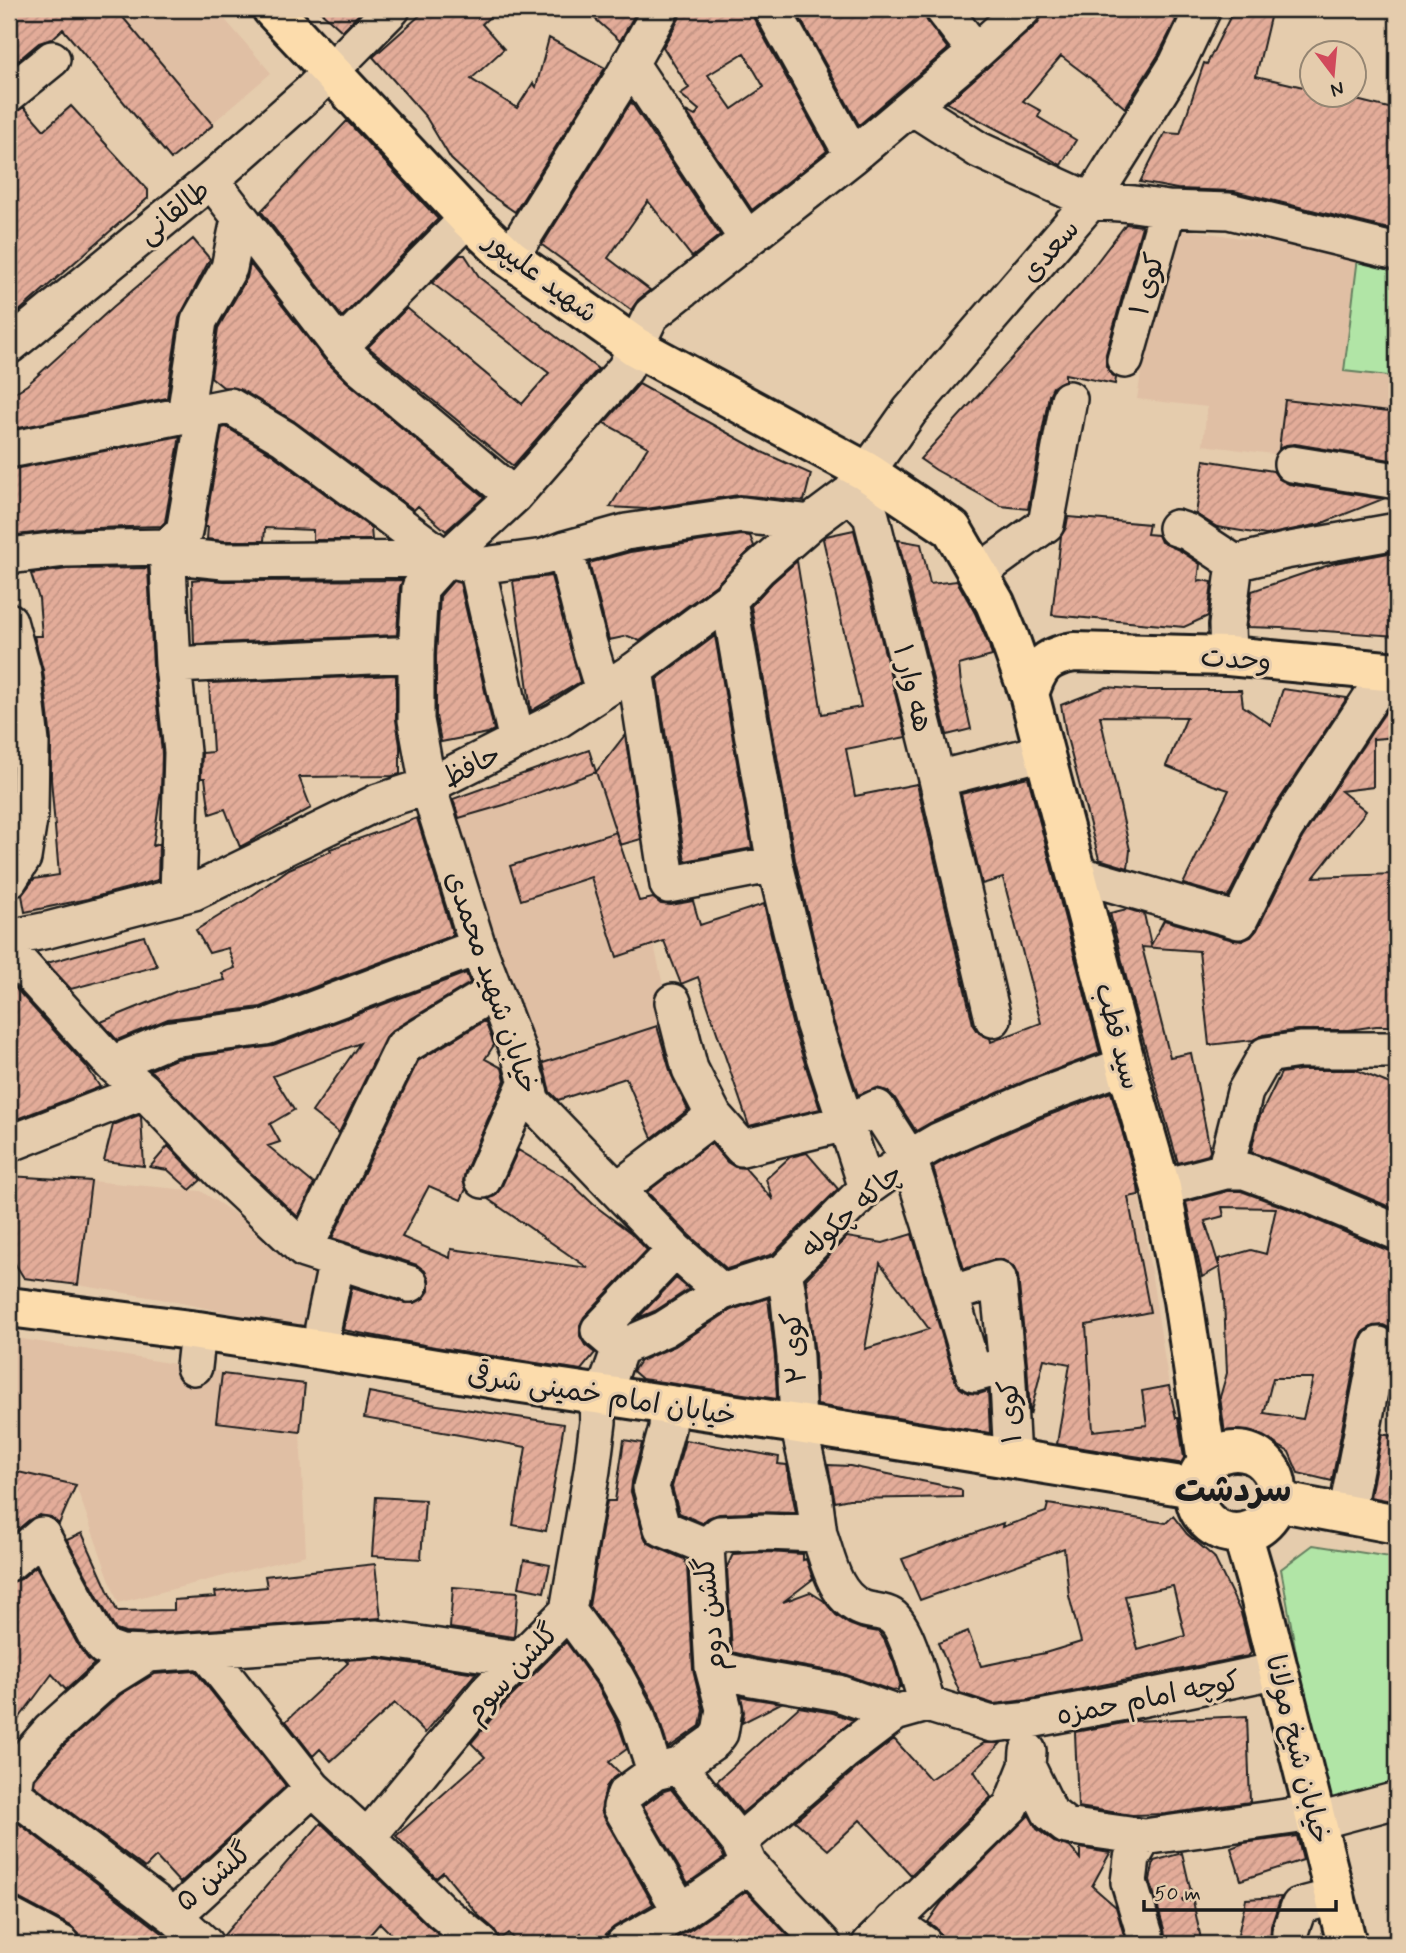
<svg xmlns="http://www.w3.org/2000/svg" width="1406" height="1953" font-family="Mynerve,'Playpen Sans Arabic',sans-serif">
  <defs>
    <pattern id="building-hatch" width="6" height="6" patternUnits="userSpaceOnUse" patternTransform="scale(1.75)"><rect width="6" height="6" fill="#e3ac99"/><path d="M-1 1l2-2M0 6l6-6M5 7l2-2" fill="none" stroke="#c29383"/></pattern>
  </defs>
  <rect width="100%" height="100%" fill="#e5ccad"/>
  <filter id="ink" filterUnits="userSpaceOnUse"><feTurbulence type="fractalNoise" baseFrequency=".0143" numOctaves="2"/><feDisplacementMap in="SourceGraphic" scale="14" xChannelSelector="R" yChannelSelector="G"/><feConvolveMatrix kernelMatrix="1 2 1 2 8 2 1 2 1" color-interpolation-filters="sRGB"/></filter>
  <g filter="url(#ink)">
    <path fill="#e0bfa4" d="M87 9H216L271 73 171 159 63 29Z
      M1164 226 1397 262V470L1203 445 1207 407 1137 399Z
      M596 772 654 945 680 1061 548 1103 453 820 504 805Z
      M91 1181 201 1191 321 1272 309 1330 172 1301 78 1285Z
      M1139 1195 1169 1386 1142 1391 1147 1425 1092 1432 1066 1206Z
      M22 1339 224 1372 222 1374 217 1422 252 1428 300 1432 306 1555 118 1603 76 1486 9 1470V1350Z"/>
    <path fill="#b1e5a6" stroke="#668061" stroke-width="2" d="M1358 257 1397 262V377L1344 371Z
      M1313 1545 1397 1558V1800L1326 1819 1281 1569Z"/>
    <path fill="url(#building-hatch)" stroke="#1c1c1c" stroke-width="2" fill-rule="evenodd" d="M9 9H116L213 125 171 159 63 29 52 39 39 43 9 68Z
      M318 9H364L342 31Z
      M427 9H498L482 24 504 49 471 79 517 108 533 83 536 87 549 38 605 68 515 212 486 192 451 159 426 117 373 57Z
      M584 9H638L620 41Z
      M681 9H752L754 19 827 151 752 210 686 111 695 116 699 110 680 94 689 88 663 47 679 19ZM744 53 764 87 732 109 708 75Z
      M795 9H923L927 21 948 49 859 125Z
      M1043 9H1161L1176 20 1159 54 1125 108 1094 81 1061 56 1023 101 1041 111 1038 117 1076 140 1061 165 1008 135 947 103 1037 24 1042 16Z
      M1234 9H1272L1256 76 1312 89V94H1332L1397 110V231L1234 191 1177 189 1140 182 1165 133 1180 134 1204 63 1207 64Z
      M631 102 720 235 692 257 648 201 608 258 650 290 638 300 631 310 542 245Z
      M71 106 148 190V198L9 320V114H13L24 107 44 130Z
      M347 121 438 219 342 317 261 211Z
      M1126 224 1142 226 1106 354V366L1110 373 1116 378 1115 384 1065 374V380L1053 387 1049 395 1028 509 1001 506 936 470 920 459 1080 284Z
      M193 239 210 259 179 318 167 398 9 430V396L27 385 113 307Z
      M460 255H465L480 278 598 369 513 466 368 347 407 308 522 404 549 373 432 283Z
      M250 264 324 359 346 381 484 497 446 531 418 506 414 510 294 421 240 389 223 387 211 377 218 328 247 278Z
      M639 384 762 452 811 474 804 501 739 495 646 509 610 507 648 447 604 423Z
      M1285 400 1397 413V461L1295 444 1286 445 1279 449Z
      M226 427 273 455 371 528 372 540H313V530L265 528 264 541H225L207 539 208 527H205L222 428Z
      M180 436 165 522 161 526 65 529 9 536V470Z
      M1204 460 1273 471 1279 479 1289 484 1383 499 1320 524 1266 535 1217 527 1196 514Z
      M1068 517 1149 524 1147 534 1158 535 1161 542 1179 550 1200 564 1198 581 1201 580 1212 582 1208 616 1184 627 1052 615 1061 536 1066 528Z
      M854 530 906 737 846 749 855 796 917 784 973 1024 979 1033 990 1038 991 1042 1041 1023 1003 878 982 884 961 794 1028 777 1100 1053 1025 1081 930 1123 916 1131 894 1097 887 1091 877 1088 858 1095 832 1017 795 860 751 606 772 583 797 561 822 714 861 707 823 539 826 536Z
      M742 535 750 536 754 546 716 585 640 641 628 636 609 640 589 563 630 552Z
      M898 540 921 544 930 584 957 581 975 613 989 645 992 656 959 665 961 684 971 729 947 735Z
      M1394 552H1397V636L1281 628 1247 627 1252 591 1335 563Z
      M148 568 153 666 162 753 161 790 153 846 159 844 158 880 87 899 25 912 22 895 34 879 59 875 51 779V740L43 670 34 636H42L39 599 31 574 67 569Z
      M551 576 580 682 531 711 513 581Z
      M201 579 224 581 403 580 400 587 397 635 194 644 192 580Z
      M453 581 460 583 494 730 488 733 441 742 436 716V655L440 596Z
      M715 636 752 848 685 861 657 679Z
      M396 675V720L400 745V774L392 776 299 777 311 808 240 847 225 809 210 814 205 778H201L202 753 213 752 209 683Z
      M1107 687 1142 690H1241L1243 706 1271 725 1283 689 1347 698 1268 817 1228 897 1183 884 1229 790 1213 785 1166 766 1187 717 1100 716 1130 850 1128 868 1099 859 1066 734 1061 705Z
      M1388 708 1397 709V737L1373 739V787L1341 791 1366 811 1314 877 1394 874 1395 892H1397V1026H1376L1349 1030H1297L1263 1035 1253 1040 1209 1045 1199 951 1142 947 1170 1057 1191 1053 1210 1150 1208 1155 1178 1163 1130 993 1110 913 1127 909 1144 914 1151 945 1164 920 1233 940 1242 941 1251 937 1257 930 1302 838Z
      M625 735 641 839 620 845 596 772Z
      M589 750 596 772 504 805 459 818 453 799Z
      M417 818 453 935 261 1007 168 1019 117 1040 101 1022 177 991 225 980 222 973 235 968 228 948 209 953 196 930 247 899 289 869 331 851 330 849Z
      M616 832 639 901 653 898 661 904 671 905 693 901 700 925 764 904 793 1027 820 1109 749 1126 698 977 681 984 664 941 617 957 591 877 521 900 510 866Z
      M144 936 157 966 71 989 47 963Z
      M466 973 470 983 393 1030 385 1038 339 1133 312 1112 360 1043 273 1076 294 1110 270 1124 280 1142 268 1146 314 1184 298 1217 235 1158 150 1070 176 1059 273 1046Z
      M9 981 87 1067 100 1087 9 1122Z
      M485 1021 494 1045 485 1059 502 1068 505 1080 465 1172 463 1181 466 1189 461 1200 429 1186 402 1237 450 1258 451 1249 588 1268 488 1199 495 1196 501 1188 518 1150 567 1179 594 1205 631 1233 647 1250 584 1317 580 1325V1336L585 1345 595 1353 581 1370 435 1347 343 1330 352 1287 405 1303H415L424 1298 429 1291V1279L425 1271 417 1265 332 1238 418 1061Z
      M657 1026 671 1074 688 1110 652 1138 626 1078 558 1100 550 1092 543 1063Z
      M1301 1070H1356L1397 1087V1210L1314 1175 1251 1152 1259 1118 1281 1073Z
      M1111 1092 1138 1187 1139 1195 1128 1197 1150 1312 1086 1325 1093 1431 1147 1425 1142 1391 1169 1386 1176 1418H1178L1185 1464 1057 1444 1070 1364 1044 1359 1030 1415 1027 1363 1018 1276 1013 1266 1003 1260H992L964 1269 933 1167 947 1159 1041 1118Z
      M139 1115 141 1117 144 1166 104 1161 113 1125Z
      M711 1143 727 1162 735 1167 745 1168 773 1200 766 1179 790 1157 807 1153 838 1189 773 1254 727 1269 689 1235 647 1192Z
      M168 1146 201 1180 190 1190 168 1170 150 1167Z
      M9 1176 91 1181 78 1285 24 1278 9 1254Z
      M1228 1191H1241L1300 1213 1389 1251 1397 1252V1335L1392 1329 1383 1325 1373 1326 1364 1331 1359 1341 1332 1481 1298 1473 1289 1452 1265 1438 1237 1436 1225 1434 1220 1397 1227 1373 1224 1299 1220 1267 1202 1277 1186 1202ZM1222 1207 1276 1208 1266 1254 1251 1250 1219 1259V1266L1205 1221 1224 1216ZM1273 1378H1313L1303 1419 1264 1413Z
      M912 1234 955 1380 960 1388 968 1393 979 1394 988 1391 990 1433 817 1405 815 1355 806 1279 847 1237 883 1243ZM880 1263 929 1329 865 1349Z
      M676 1278 689 1289 655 1311 638 1318Z
      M768 1298 775 1358 777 1399 642 1379 633 1371 640 1361 675 1346 731 1310Z
      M222 1374 305 1384 300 1432 216 1422Z
      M369 1392 431 1404 564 1424 546 1531 513 1525 526 1447 364 1418Z
      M1382 1434 1397 1437V1502L1370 1497Z
      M624 1440 642 1443 632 1482 631 1492 643 1534 647 1542 654 1546 684 1559 687 1566 693 1669 703 1710 700 1726 668 1748 655 1706 634 1667 589 1606 607 1501H615Z
      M685 1440 779 1457 778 1464 787 1465 796 1513 751 1512 752 1511 747 1513 719 1514 708 1518 702 1523 679 1513 672 1487Z
      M828 1465 850 1466 960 1489 962 1491V1497L849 1499 835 1502Z
      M9 1470 76 1485 59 1524 51 1517 39 1515 29 1520 9 1537Z
      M376 1497 425 1500 421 1559 372 1556Z
      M1048 1504 1166 1523 1173 1516 1187 1534 1214 1557 1241 1613 1251 1653 1248 1656 1027 1700 994 1704 960 1693 938 1643 968 1631 981 1666 1045 1653 1081 1642 1069 1596 1064 1548 920 1600 902 1559 1003 1523 1002 1527 1046 1512ZM1173 1586 1185 1636 1138 1650 1125 1596Z
      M82 1533 117 1611 174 1610V1600L216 1597 215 1592 267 1587 265 1576 375 1564 381 1618 148 1634 125 1633 116 1630 114 1627 67 1540Z
      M765 1552 803 1554V1560L806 1559 813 1579 783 1602 810 1592 824 1601 836 1615 849 1624 862 1629 879 1632 885 1641 894 1663 901 1687 899 1686 898 1690 893 1691 841 1673 756 1658 732 1652 727 1567 733 1554Z
      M524 1560 550 1565 544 1592 519 1587Z
      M36 1566 79 1647 88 1659 94 1664 66 1690 52 1674 9 1732V1583L21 1579Z
      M453 1587 518 1592 514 1637 450 1628Z
      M566 1642 599 1688 618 1724 627 1749 609 1762 620 1773 613 1778 606 1787 601 1810 604 1817 653 1904 614 1927 606 1934 604 1944H588L581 1933 567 1944H518L508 1933 500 1939 494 1929 478 1915 443 1872 436 1878 396 1836 485 1757 471 1743 502 1706Z
      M376 1658 476 1673 425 1733 395 1703 331 1761 320 1749 313 1756 286 1721 348 1663 345 1660Z
      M195 1671 286 1786 180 1883 156 1857 145 1868 34 1785 35 1779 64 1745 120 1695 154 1674Z
      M741 1696 749 1698 781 1703 742 1723 744 1712Z
      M799 1707 833 1713 853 1720 742 1813 717 1781Z
      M1247 1716 1250 1802 1166 1814 1132 1815 1078 1807 1075 1732 1134 1721Z
      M894 1739 930 1779 984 1743H1001L974 1771 991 1797 911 1875 860 1820 828 1850 795 1821 858 1767Z
      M671 1789 722 1852 724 1858 688 1883 643 1806 664 1791Z
      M1029 1815 1037 1829 1054 1842 1070 1847 1080 1859V1848L1110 1853 1092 1886 1116 1907 1125 1939 1123 1944H952L943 1938 936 1928 928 1922 942 1902Z
      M9 1816 161 1932 175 1944H82L79 1934 71 1926 18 1898 9 1896Z
      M321 1823 428 1926 450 1944H401L380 1923 362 1944H225L223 1936Z
      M1297 1836 1303 1860 1241 1880 1231 1848 1244 1843Z
      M1182 1853 1192 1896 1182 1899 1183 1901H1193L1202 1944H1166L1164 1929 1150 1880 1154 1861Z
      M746 1891 796 1944H665L692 1929Z
      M1281 1897 1271 1926 1270 1944H1236L1246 1899Z"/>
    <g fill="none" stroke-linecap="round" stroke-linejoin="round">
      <defs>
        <path id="minor" d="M772 9 853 156
          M943 9 976 52
          M630 63 747 239
          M9 94 52 59
          M912 107 979 150 1091 201 1134 204 1168 209 1229 211 1397 252
          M211 180 340 347 360 367 514 496
          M510 258 620 82 661 9
          M9 346 211 180 309 93 392 9
          M340 347 468 218
          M1125 360 1168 209
          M185 416 199 321 229 268 239 219
          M9 450 230 406 284 438 446 559 477 566 544 557 565 549 626 532 742 515 810 523
          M1292 464 1397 481
          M850 493 871 516 937 779 1044 752
          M1176 528 1188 532 1235 563
          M565 549 589 644 603 690
          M9 556 66 549 167 547 185 557 224 561 446 559
          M477 566 517 741
          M977 574 1046 524 1069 399
          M729 600 775 864 813 1022 867 1188
          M9 621 23 672 31 742 30 813 23 858 9 880
          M1228 656 1227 625 1235 563 1285 551 1397 531
          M173 665 416 654
          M635 670 668 885 775 864
          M937 779 993 1019
          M1077 874 1239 921 1285 828 1376 690 1381 670
          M178 896 182 752 173 665 167 547 184 532 205 411
          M9 938 48 930 194 892 378 802 428 786 558 720 635 670 729 600 758 569 810 523 850 493 867 472 910 411 1091 201 1177 64 1203 9
          M9 951 112 1064 144 1091 221 1172 304 1250 410 1284
          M673 1002 690 1069 714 1116 742 1148 846 1123 877 1108 909 1158 930 1224 974 1374 1007 1365 1012 1459
          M112 1064 171 1039 266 1027 478 947
          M9 1144 144 1091
          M1225 1171H1245L1307 1194 1397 1232
          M483 1180 527 1081
          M1161 1188 1225 1171 1245 1092 1266 1055 1300 1050H1397
          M617 1190 714 1116
          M304 1250 403 1047 495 991
          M784 1272 789 1299 795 1357 798 1424 813 1489 819 1534
          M722 1292 675 1250 532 1102 520 1057 478 947 428 786 416 720V654L420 588 446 559 514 496 625 369 651 315 853 156 976 52 1023 9
          M951 1294 998 1279 1007 1365
          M620 1348 664 1329 722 1292 784 1272 867 1188 909 1158 938 1141 1033 1099 1126 1065
          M620 1348 599 1330 675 1250
          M322 1350 323 1327 337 1260
          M194 1367 198 1331
          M1346 1515 1379 1345
          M706 1546 720 1534 765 1532 819 1534C828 1559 833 1594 860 1607 869 1612 882 1610 891 1616 907 1626 921 1685 927 1704
          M9 1563 42 1535 97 1638 104 1647 121 1653 148 1654 377 1638 521 1659
          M568 1611 616 1677 637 1716 655 1772 625 1794 621 1807 681 1912
          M205 1651 313 1788 367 1838 442 1912 481 1944
          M713 1668 752 1678 838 1693 895 1713 927 1704 992 1724 1030 1720 1140 1699 1279 1670
          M679 1766 739 1842 749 1865 823 1944
          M1027 1766 1050 1813 1066 1826 1144 1837 1314 1813 1326 1819 1397 1800
          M655 1772 679 1766 714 1741 720 1733 724 1709 713 1668 706 1546 662 1528 651 1487 667 1428 668 1405
          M9 1791 174 1916 313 1788
          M13 1793 16 1770 50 1731 108 1679 148 1654
          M1144 1837 1132 1858 1129 1882 1145 1935 1146 1944
          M367 1838 487 1692 568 1611 592 1470 598 1422 597 1394 608 1382 620 1348
          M739 1842 845 1751 895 1713
          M9 1916 62 1944
          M174 1916 205 1944
          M892 1921 924 1944
          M624 1944 681 1912 749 1865
          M870 1944 1011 1806 1027 1766 1028 1751
          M1290 1944V1932L1299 1906 1337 1896"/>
        <path id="major" d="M272 9 468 218 510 258 636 347 867 472 952 529 995 603 1009 637 1029 694 1126 1065 1161 1188 1183 1300 1207 1461
          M1029 694C1038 666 1045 657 1074 652L1228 656 1397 672
          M9 1307 198 1331 322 1350 502 1380 798 1424 1194 1488
          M1195 1492a41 41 0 1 1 82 0a41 41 0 1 1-82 0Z
          M1276 1501 1397 1524
          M1242 1533 1256 1581 1347 1944"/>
      </defs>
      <use href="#minor" stroke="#1c1c1c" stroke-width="40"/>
      <use href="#major" stroke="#1c1c1c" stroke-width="44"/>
      <use href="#minor" stroke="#e5ccad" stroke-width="35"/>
      <use href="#major" stroke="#fcdcac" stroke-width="38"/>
    </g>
  </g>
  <g text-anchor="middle" stroke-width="6" stroke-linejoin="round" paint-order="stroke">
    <g font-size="28" fill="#1c1c1c" stroke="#e5ccad">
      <text transform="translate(173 211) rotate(-39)" y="10">طالقانی</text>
      <text transform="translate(1049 250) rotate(-49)" y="10">سعدی</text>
      <text transform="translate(542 276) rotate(37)" y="10">شهید علیپور</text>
      <text transform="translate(1146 284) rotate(-74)" y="10">کوی ۱</text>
      <text transform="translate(1236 658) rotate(4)" y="10">وحدت</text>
      <text transform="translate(914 688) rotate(76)" y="10">هه وار ۱</text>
      <text transform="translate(471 765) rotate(-27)" y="10">حافظ</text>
      <text transform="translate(493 982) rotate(71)" y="10">خیابان شهید محمدی</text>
      <text transform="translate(1119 1036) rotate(75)" y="10">سید قطب</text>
      <text transform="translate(851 1210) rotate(-42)" y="10">چاکه چکوله</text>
      <text transform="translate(793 1348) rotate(-95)" y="10">کوی ۲</text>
      <text transform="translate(602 1394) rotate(9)" y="10">خیابان امام خمینی شرقی</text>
      <text transform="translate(1009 1412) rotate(-94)" y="10">کوی ۱</text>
      <text transform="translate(709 1614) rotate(-96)" y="10">گلشن دوم</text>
      <text transform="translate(511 1672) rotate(-47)" y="10">گلشن سوم</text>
      <text transform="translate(1148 1697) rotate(-11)" y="10">کوچه امام حمزه</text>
      <text transform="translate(1299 1749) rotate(76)" y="10">خیابان شیخ مولانا</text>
      <text transform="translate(213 1876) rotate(-40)" y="10">گلشن ۵</text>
    </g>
    <g font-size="35" font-weight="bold" fill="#1c1c1c" stroke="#e5ccad">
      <text x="1233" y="1501">سردشت</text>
    </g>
  </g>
  <rect width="1406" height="1953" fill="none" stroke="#e5ccad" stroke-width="35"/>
  <rect x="18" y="18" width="1371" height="1918" fill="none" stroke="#1c1c1c" stroke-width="2.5" filter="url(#ink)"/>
  <g transform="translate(1333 74) rotate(164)"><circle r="33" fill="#e5ccad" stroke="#958673" stroke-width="2"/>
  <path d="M0-5L12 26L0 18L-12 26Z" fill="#d1495b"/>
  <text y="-10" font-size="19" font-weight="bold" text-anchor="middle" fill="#1c1c1c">N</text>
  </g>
  <path d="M1144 1900v10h192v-10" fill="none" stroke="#1c1c1c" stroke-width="3.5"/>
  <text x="1154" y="1900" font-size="21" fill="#1c1c1c" stroke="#e5ccad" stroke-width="5" paint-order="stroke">50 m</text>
</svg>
